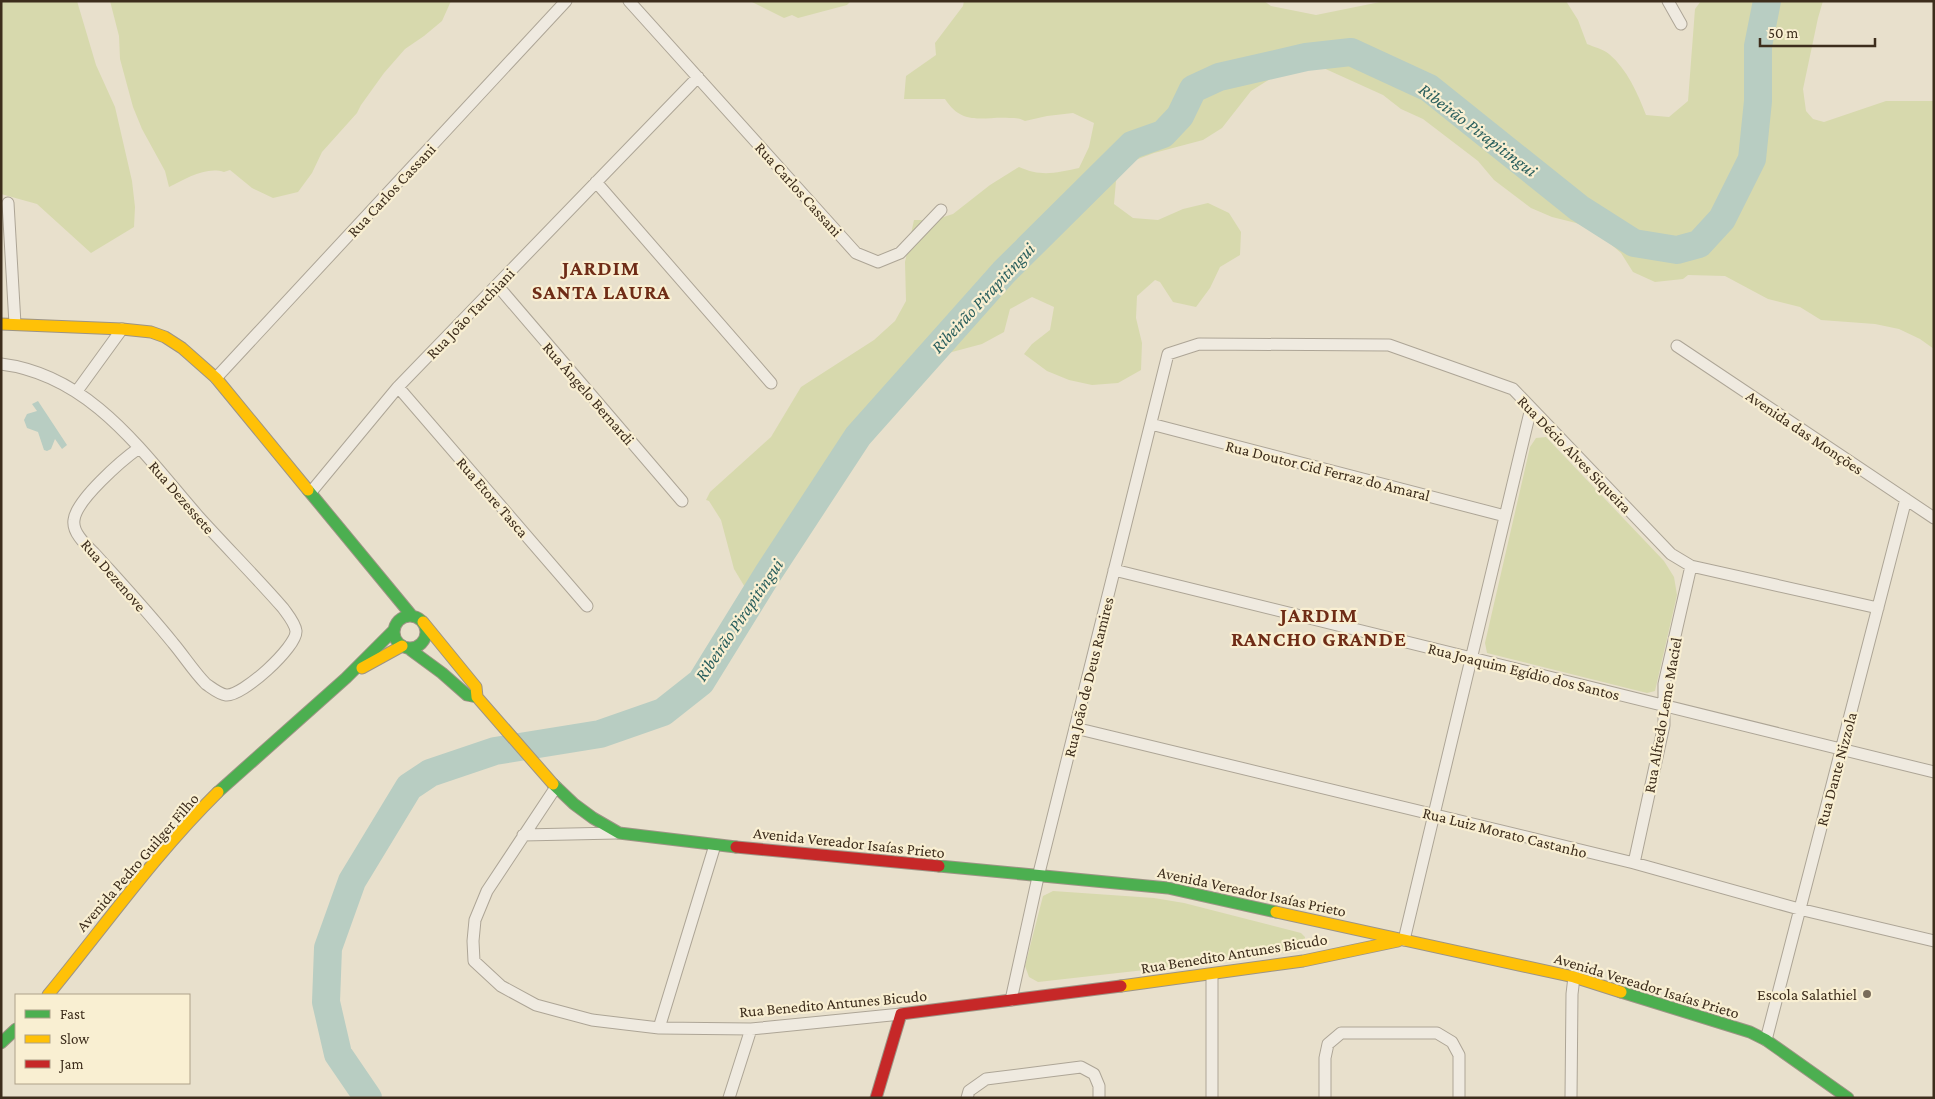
<svg xmlns="http://www.w3.org/2000/svg" width="1935" height="1099" font-family="'Crimson Pro',serif">
  <rect width="100%" height="100%" fill="#e8e0cc"/>
  <path fill="#d7d9ad" d="M1 1H77L96 65 115 107 132 181 135 207 134 227 91 253 37 204 1 194Z
    M110 1H451L442 21 424 36 405 49 384 73 361 105 357 113 322 152 312 173 298 192 273 198 252 188 230 170 224 172C206 166 185 179 169 187L165 171 142 129 133 107 120 59 119 36Z
    M750 1H851L847 5 798 18 792 15 784 18Z
    M964 1H1264L1271 6 1316 15 1385 1H1566L1578 20 1587 44C1594 47 1603 49 1609 54 1627 69 1638 94 1646 115L1669 117 1688 101 1695 9 1701 1H1823L1818 18 1803 89 1806 111 1813 119 1824 122 1886 101H1934V349L1920 339 1899 329 1875 324 1821 320 1800 307 1768 299 1725 276 1688 275 1683 279 1655 282 1633 272 1621 253 1597 232 1576 223 1552 217 1531 208 1494 180 1478 161 1423 119 1401 109 1383 95 1319 66 1294 69 1270 79 1251 91 1222 128 1203 140 1154 153 1130 162 1116 181 1114 204 1133 218 1158 220 1183 209 1208 203 1229 213 1241 232 1240 255 1220 267 1210 288 1196 307 1173 302 1160 282 1155 280 1137 296 1136 318 1142 343 1141 370 1118 383 1092 385 1069 380 1047 371 1024 354 1032 344 1050 330 1054 307 1032 297 1010 309 1004 332 982 344 952 352 930 363 912 378 884 416 866 430 845 472 831 491 814 508 787 552 762 587 746 589 734 569 721 520 709 501 706 500 710 492 771 437 801 387 874 340 895 321 906 301 905 262 914 220H934L953 214 990 185 1019 167C1041 177 1056 173 1079 168L1089 147 1094 123 1073 113 1047 116 1025 121C1020 118 1016 118 1010 118 983 116 963 127 945 99H904L906 76 936 55 935 43 963 6Z
    M1546 437 1664 561 1674 577 1677 595 1655 691 1647 693 1487 653 1485 643 1530 447 1536 438Z
    M1053 891 1154 898 1184 903 1301 933 1305 937V943L1299 949 1260 957 1038 982 1029 977 1025 966 1043 896Z"/>
  <path fill="#b8cdc2" d="M38 401 67 445 62 449 55 439 51 449 47 451 44 450 38 432 27 428 24 420 27 414 37 411 32 404Z"/>
  <g fill="none" stroke-linecap="round" stroke-linejoin="round">
    <path stroke="#b8cdc2" stroke-width="28" d="M368 1098 338 1054 326 1002 328 948 352 881 409 787 430 773 495 751 600 734 663 712 701 682 767 575 858 436 1004 272 1132 145 1163 134 1180 116 1193 89 1219 77 1306 57 1351 52 1429 88 1579 208 1634 243 1677 250 1699 244 1722 219 1752 159 1758 101V46L1767 1"/>
    <defs>
      <path id="street" d="M629 1 856 253 878 262 900 253 941 210
        M1668 1 1681 24
        M596 182 771 383
        M8 203 15 324
        M497 285 682 501
        M1677 346 1934 518
        M1 364C91 375 143 453 198 516 226 547 256 577 283 608 288 615 295 623 296 631 297 647 242 697 226 695 219 694 212 688 206 684 194 672 184 656 173 643 148 612 122 584 95 554 87 546 72 533 74 520 76 500 122 460 139 448
        M216 378 566 1
        M398 387 587 606
        M77 391 122 329
        M1151 424 1505 516
        M311 492 398 387 698 77
        M1114 570 1934 772
        M1075 728 1634 863 1799 909 1934 941
        M556 787 487 891 475 920 473 941 474 961 501 986 536 1005 592 1020 659 1028 751 1029 901 1014
        M523 835 617 833
        M1634 863 1664 725V684L1691 566
        M1404 940 1531 408
        M1011 1000 1038 877 1168 354 1199 344 1389 345 1513 389 1671 554 1691 566 1878 608
        M659 1028 715 845
        M1766 1040 1906 499
        M729 1098 751 1029
        M967 1098 969 1091 986 1079 1081 1067 1094 1074 1099 1086V1098
        M1212 1098V975
        M1325 1098V1058L1328 1044 1341 1033H1437L1452 1042 1459 1055V1098
        M1571 1098 1572 994 1574 977"/>
      <path id="fast" d="M308 490 412 616
        M394 632a16 16 0 1 1 32 0a16 16 0 1 1-32 0Z
        M408 648 442 673 467 695 477 697
        M553 784 574 804 593 818 619 833 736 847
        M218 792 346 678 394 630
        M939 866 1168 888 1276 912
        M1621 992 1750 1032 1766 1040 1848 1098
        M1 1043 16 1029"/>
      <path id="slow" d="M1 324 122 329 151 332 165 337 182 348 216 378 308 490
        M423 622 476 687 477 697 553 784
        M362 668 402 646
        M1276 912 1574 977 1621 992
        M1121 986 1303 961 1398 941
        M48 995C104 927 155 854 218 792"/>
      <path id="jam" d="M736 847 939 866
        M876 1098 901 1014 1121 986"/>
    </defs>
    <use href="#street" stroke="#ada596" stroke-width="13"/>
    <use href="#fast" stroke="#9d9485" stroke-width="13"/>
    <use href="#slow" stroke="#9d9485" stroke-width="13"/>
    <use href="#jam" stroke="#9d9485" stroke-width="13"/>
    <use href="#street" stroke="#efeae0" stroke-width="11"/>
    <use href="#fast" stroke="#4caf50" stroke-width="11"/>
    <use href="#slow" stroke="#ffc107" stroke-width="11"/>
    <use href="#jam" stroke="#c62828" stroke-width="11"/>
  </g>
  <circle fill="#796c5a" stroke="#f9efd2" stroke-width="2" cx="1867" cy="994" r="5"/>
  <g text-anchor="middle" stroke-width="4.5" stroke-linejoin="round" paint-order="stroke">
    <g font-size="16" fill="#3d2d1c" stroke="#f9efd2">
      <text transform="translate(799 189) rotate(48)" y="6">Rua Carlos Cassani</text>
      <text transform="translate(391 190) rotate(-47)" y="6">Rua Carlos Cassani</text>
      <text transform="translate(470 313) rotate(-46)" y="6">Rua João Tarchiani</text>
      <text transform="translate(589 393) rotate(49)" y="6">Rua Ângelo Bernardi</text>
      <text transform="translate(1805 432) rotate(34)" y="6">Avenida das Monções</text>
      <text transform="translate(1575 454) rotate(46)" y="6">Rua Décio Alves Siqueira</text>
      <text transform="translate(1328 470) rotate(14)" y="6">Rua Doutor Cid Ferraz do Amaral</text>
      <text transform="translate(182 497) rotate(49)" y="6">Rua Dezessete</text>
      <text transform="translate(493 497) rotate(49)" y="6">Rua Etore Tasca</text>
      <text transform="translate(114 575) rotate(49)" y="6">Rua Dezenove</text>
      <text transform="translate(1524 671) rotate(14)" y="6">Rua Joaquim Egídio dos Santos</text>
      <text transform="translate(1088 677) rotate(-76)" y="6">Rua João de Deus Ramires</text>
      <text transform="translate(1662 715) rotate(-80)" y="6">Rua Alfredo Leme Maciel</text>
      <text transform="translate(1836 769) rotate(-75)" y="6">Rua Dante Nizzola</text>
      <text transform="translate(1505 832) rotate(14)" y="6">Rua Luiz Morato Castanho</text>
      <text transform="translate(849 842) rotate(6)" y="6">Avenida Vereador Isaías Prieto</text>
      <text transform="translate(137 862) rotate(-49)" y="6">Avenida Pedro Guilger Filho</text>
      <text transform="translate(1252 891) rotate(12)" y="6">Avenida Vereador Isaías Prieto</text>
      <text transform="translate(1234 953) rotate(-9)" y="6">Rua Benedito Antunes Bicudo</text>
      <text transform="translate(1647 985) rotate(17)" y="6">Avenida Vereador Isaías Prieto</text>
      <text transform="translate(833 1003) rotate(-5)" y="6">Rua Benedito Antunes Bicudo</text>
    </g>
    <g font-size="16" fill="#3d2d1c" stroke="#f9efd2" text-anchor="end">
      <text x="1857" y="1000">Escola Salathiel</text>
    </g>
    <g font-size="18" font-style="italic" fill="#2a5f5d" stroke="#f9efd2">
      <text transform="translate(1478 130) rotate(37)" y="6">Ribeirão Pirapitingui</text>
      <text transform="translate(983 298) rotate(-47)" y="6">Ribeirão Pirapitingui</text>
      <text transform="translate(739 620) rotate(-56)" y="6">Ribeirão Pirapitingui</text>
    </g>
    <g font-size="21" font-weight="bold" letter-spacing="1" fill="#6f2c16" stroke="#f9efd2">
      <text x="601" y="275">JARDIM<tspan x="601" dy="24">SANTA LAURA</tspan></text>
      <text x="1319" y="622">JARDIM<tspan x="1319" dy="24">RANCHO GRANDE</tspan></text>
    </g>
  </g>
  <rect width="1935" height="1099" fill="none" stroke="#3d2d1c" stroke-width="5"/>
  <rect x="15" y="994" width="175" height="90" fill="#f9efd2" stroke="#aea189"/>
  <rect x="25" y="1010" width="25" height="8" fill="#4caf50" stroke="#aea189"/>
  <text x="60" y="1019" font-size="15" fill="#3d2d1c">Fast</text>
  <rect x="25" y="1035" width="25" height="8" fill="#ffc107" stroke="#aea189"/>
  <text x="60" y="1044" font-size="15" fill="#3d2d1c">Slow</text>
  <rect x="25" y="1060" width="25" height="8" fill="#c62828" stroke="#aea189"/>
  <text x="60" y="1069" font-size="15" fill="#3d2d1c">Jam</text>
  <path d="M1760 38v8h115v-8" fill="none" stroke="#3d2d1c" stroke-width="2.5"/>
  <text x="1768" y="38" font-size="15" fill="#3d2d1c" stroke="#f9efd2" stroke-width="4" paint-order="stroke">50 m</text>
</svg>
